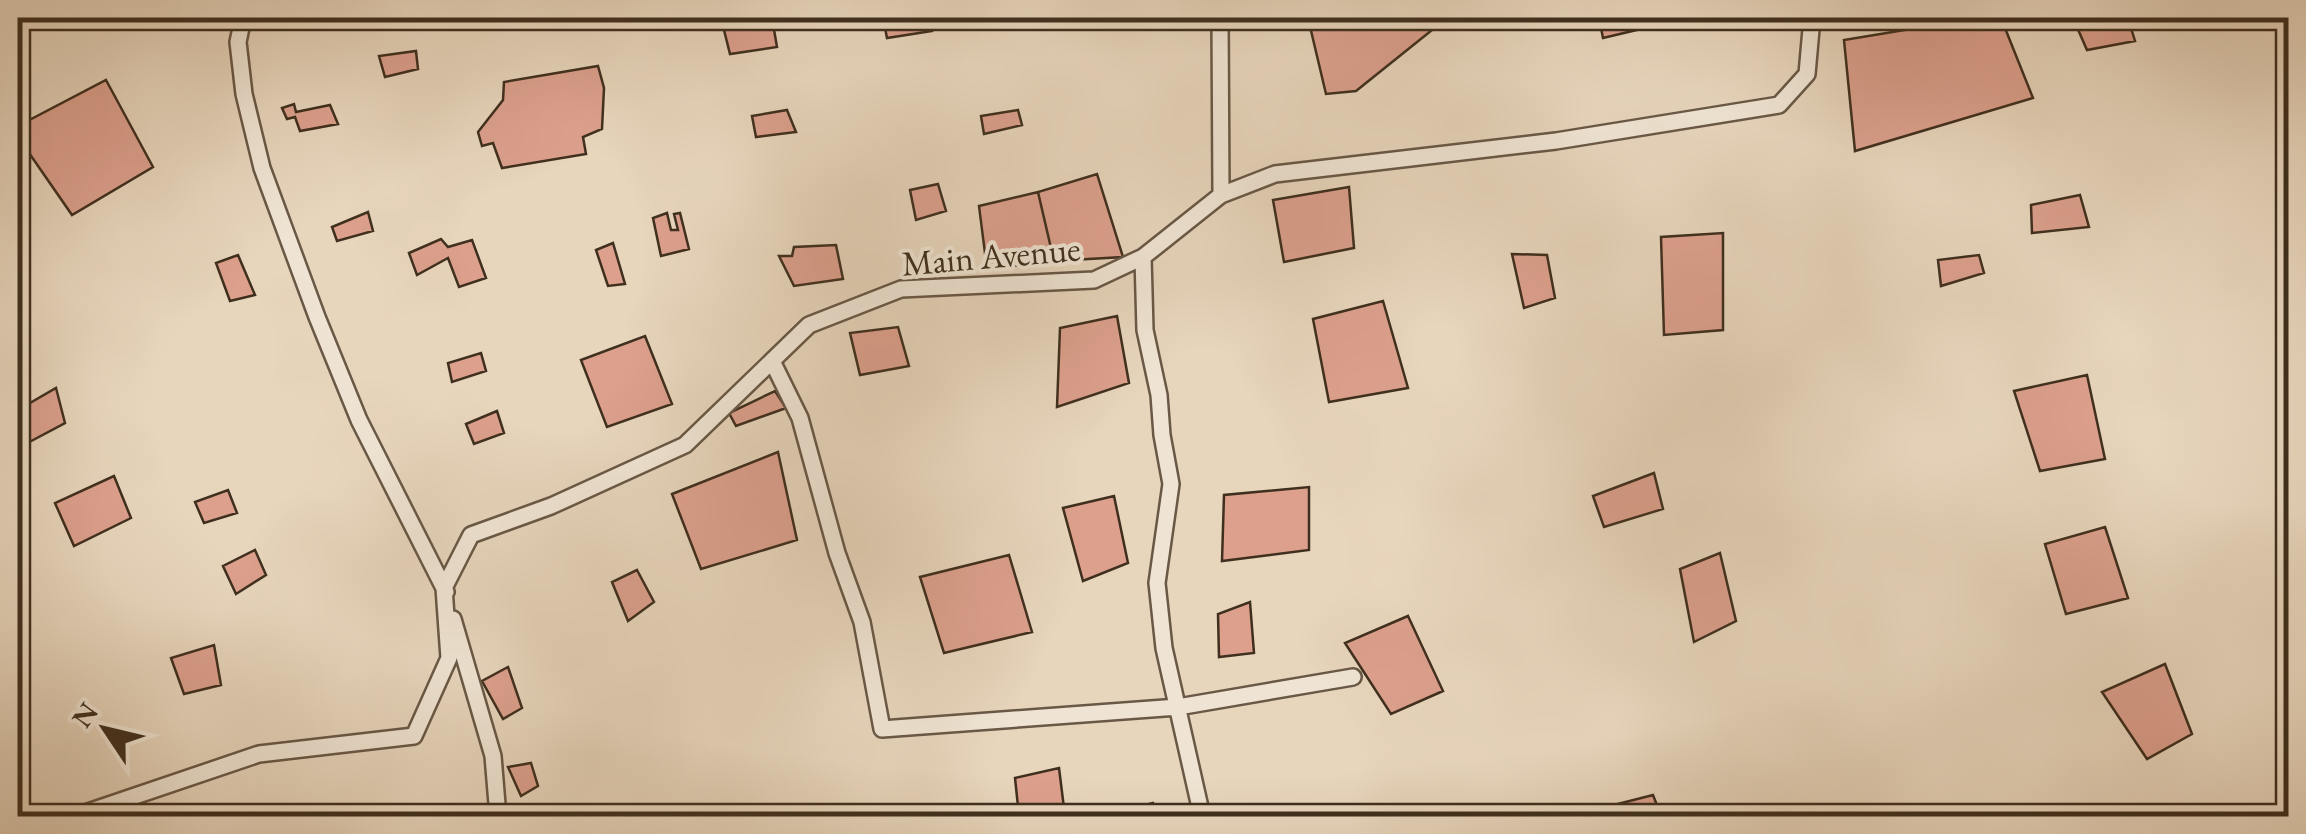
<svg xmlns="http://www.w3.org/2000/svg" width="2306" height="834" font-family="'EB Garamond',serif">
  <rect width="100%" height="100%" fill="#e7d5bc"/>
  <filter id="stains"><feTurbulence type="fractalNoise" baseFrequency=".002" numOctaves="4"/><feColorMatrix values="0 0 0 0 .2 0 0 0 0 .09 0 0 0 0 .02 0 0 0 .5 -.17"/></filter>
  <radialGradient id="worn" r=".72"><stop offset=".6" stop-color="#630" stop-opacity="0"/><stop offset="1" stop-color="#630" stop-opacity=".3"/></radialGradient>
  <path fill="#dca08d" stroke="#3f2f1e" stroke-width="2.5" d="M721 18H772L777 47 730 54Z
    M883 18H929L932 31 887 38Z
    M1308 18H1447L1356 91 1326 94Z
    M1599 18H1661L1645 28 1603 38Z
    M1977 18H2001L2033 98 1855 151 1844 40Z
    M2073 18H2128L2135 41 2087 50Z
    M416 51 418 69 385 77 379 56Z
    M598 66 604 88 602 129 583 137 586 154 502 168 493 143 482 146 478 132 503 100 504 82Z
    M106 80 153 167 72 215 18 137V126Z
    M294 104 296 112 330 105 338 124 300 131 295 117 287 119 282 108Z
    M787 110 796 132 756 137 752 116Z
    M1018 110 1022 125 984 134 981 116Z
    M1097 174 1123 257 1054 261 1038 192Z
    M938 184 946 211 916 220 910 190Z
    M1349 187 1354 248 1284 262 1273 200Z
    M1038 192 1054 261 987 269 979 206Z
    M2080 195 2089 227 2032 233 2031 205Z
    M368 212 373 231 337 241 332 227Z
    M667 213 671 230H678L674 214 680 213 689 249 661 256 653 218Z
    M1723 233V330L1664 335 1661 237Z
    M441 239 448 247 472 240 486 278 459 287 448 258 417 275 409 253Z
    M613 243 625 284 608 286 596 250Z
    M836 245 843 279 794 286 779 256H792L794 247Z
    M1512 254 1547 255 1555 298 1524 308Z
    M238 255 255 295 230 301 216 263Z
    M1979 255 1984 273 1941 286 1938 260Z
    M1383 301 1408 388 1329 402 1313 319Z
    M1117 316 1129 383 1057 407 1060 328Z
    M898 327 909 366 860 375 850 333Z
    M645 336 672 404 607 427 581 360Z
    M481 353 486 371 452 382 448 363Z
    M2087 375 2105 459 2040 471 2014 391Z
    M56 388 65 423 18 448V410Z
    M775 391 786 408 736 426 729 413Z
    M497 411 504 433 474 444 466 424Z
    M778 452 797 540 701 569 672 494Z
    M1654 473 1663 509 1604 527 1593 496Z
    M114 476 131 518 74 546 55 503Z
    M1309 487V550L1222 561 1224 495Z
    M228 490 237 513 204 523 195 502Z
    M1114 496 1128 563 1083 581 1063 508Z
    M2105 527 2128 598 2066 614 2045 544Z
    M255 550 266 575 236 594 223 566Z
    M1720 553 1736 621 1694 642 1680 569Z
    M1009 555 1032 632 944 653 920 577Z
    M637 570 654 602 628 621 612 582Z
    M1250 602 1254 653 1219 657 1218 614Z
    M1408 616 1443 691 1391 714 1345 643Z
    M214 645 221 685 184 694 171 658Z
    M2165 664 2192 734 2147 759 2102 692Z
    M508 667 522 708 503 719 482 681Z
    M531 763 538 786 521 796 508 767Z
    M1059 768 1065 816H1019L1015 778Z
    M1653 795 1660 813 1648 816H1608L1606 807Z
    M1153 803 1159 816H1121L1120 811Z
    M859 805 908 806 909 816H862Z"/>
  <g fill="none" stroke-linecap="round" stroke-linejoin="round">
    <defs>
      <path id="street" d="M243 18 238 42 244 94 262 168 317 317 359 420 446 592
        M1220 18 1221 195
        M1143 257 1145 330 1159 395 1162 435 1171 484 1157 583 1164 648 1202 816
        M772 361 800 418 837 553 862 622 882 729 1178 707 1353 677
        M453 619 493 756 498 816
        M76 816 259 754 414 736 449 658 444 588 471 535 551 506 685 445 809 325 901 289 1094 280 1143 257 1221 195 1275 174 1556 141 1779 105 1807 74 1812 18"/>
    </defs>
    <use href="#street" stroke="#695846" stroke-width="20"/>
    <use href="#street" stroke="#efe4d3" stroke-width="15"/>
  </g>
  <g text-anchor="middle" stroke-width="8" stroke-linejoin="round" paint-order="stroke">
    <g font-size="35" fill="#3f2f1e" stroke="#efe4d3">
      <text transform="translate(991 256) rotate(-5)" y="12">Main Avenue</text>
    </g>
  </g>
  <rect width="2306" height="834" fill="none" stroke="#e7d5bc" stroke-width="60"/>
  <rect x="20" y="20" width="2266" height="794" fill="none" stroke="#3f2f1e" stroke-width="5"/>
  <rect x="30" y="30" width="2246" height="774" fill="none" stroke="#3f2f1e" stroke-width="2.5"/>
  <g transform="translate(105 729) rotate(305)" stroke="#efe4d3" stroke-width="8" paint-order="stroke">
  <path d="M0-8L18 38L0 25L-18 38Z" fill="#3f2f1e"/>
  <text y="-15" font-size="28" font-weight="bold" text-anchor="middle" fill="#3f2f1e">N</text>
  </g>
  <rect width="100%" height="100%" filter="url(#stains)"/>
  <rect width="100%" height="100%" fill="url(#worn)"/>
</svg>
